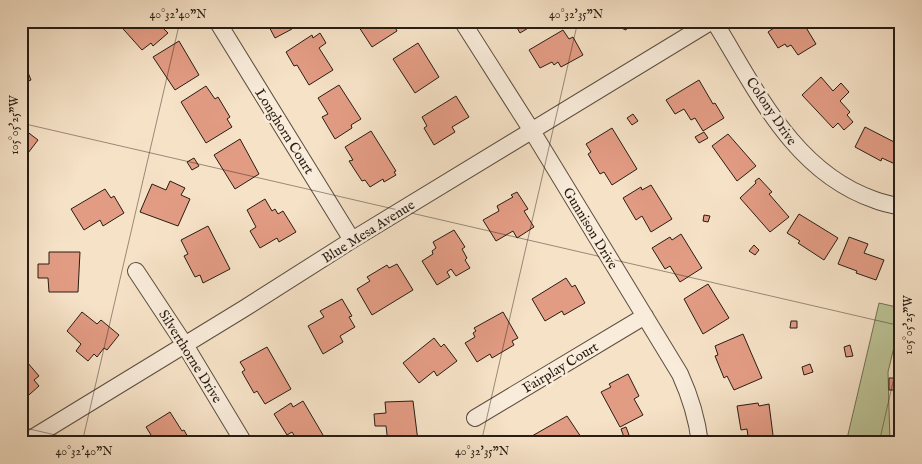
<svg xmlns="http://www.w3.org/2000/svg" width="922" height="464" font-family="'IM FELL English',serif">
  <rect width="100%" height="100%" fill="#f6e2c7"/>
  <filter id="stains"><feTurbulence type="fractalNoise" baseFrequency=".004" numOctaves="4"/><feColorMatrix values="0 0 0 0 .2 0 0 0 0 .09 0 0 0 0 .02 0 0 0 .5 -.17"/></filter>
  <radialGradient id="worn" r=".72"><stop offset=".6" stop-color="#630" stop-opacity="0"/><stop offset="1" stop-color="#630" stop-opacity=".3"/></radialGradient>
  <path fill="#bcc396" stroke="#727054" d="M879 303 901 308V318L888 372 890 443H846Z"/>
  <path fill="#e39c84" stroke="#281d13" d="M116 21H156L168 33 153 46 151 43 142 50Z
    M266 21H296L290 25 292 29 275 38Z
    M355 21H396L393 23 397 31 372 47Z
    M508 21H540L520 33 516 26 512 28Z
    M609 21H630L626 30 609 23Z
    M784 21H802L816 44 798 55 791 45 787 47 785 44 778 48 768 32Z
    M563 30 569 39 573 37 583 55 561 67 558 62 554 65 552 62 540 68 529 50Z
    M320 33 326 43 319 48 333 70 309 85 297 65 294 66 286 52 312 35 313 38Z
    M179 41 199 75 175 90 153 57Z
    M418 43 439 77 415 93 393 59Z
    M21 55 31 80 21 84Z
    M821 77 833 91 841 83 849 92 840 101 850 112 847 115 853 122 844 130 838 123 833 128 802 95Z
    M699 80 713 104 715 103 724 118 703 131 695 118 691 120 684 109 675 114 666 100Z
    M339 85 361 119 351 125 352 128 335 139 322 117 328 114 318 98Z
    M206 86 215 99 218 97 230 117 227 119 232 127 206 143 181 102Z
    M456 96 469 117 452 127 455 132 434 145 424 128 427 126 422 117Z
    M633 114 638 121 632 125 627 118Z
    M21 127 38 140 25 157 23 156 21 159Z
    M865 127 898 144 901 137V153L895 164 882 158 881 161 855 147Z
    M612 128 637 169 612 185 604 172 600 174 588 154 591 152 586 144Z
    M371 131 396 171 394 172 396 175 384 182 383 179 370 187 365 180 362 181 349 161 353 160 345 147Z
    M704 132 708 138 699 143 695 137Z
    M728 134 756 166 737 181 712 146Z
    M240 139 259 174 235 189 214 155Z
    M194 158 199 166 192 170 187 162Z
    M759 178 772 192 769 194 789 217 770 232 740 198 756 183 755 181Z
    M170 181 185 188 181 195 190 199 178 226 140 212 152 184 166 190Z
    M651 185 672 219 651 232 642 216 636 220 623 198 641 187 642 190Z
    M105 189 111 198 114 196 124 213 103 226 100 220 84 230 71 209Z
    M517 192 528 209 524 211 534 227 517 238 513 231 496 241 483 220 499 211 497 206 513 197 511 195Z
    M265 199 272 211 275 209 278 214 283 211 296 232 279 242 277 238 260 248 250 231 256 227 247 210Z
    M799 214 838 238 824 260 798 243 800 241 787 233Z
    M704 215 710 216 708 222 703 221Z
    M208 226 230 269 203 283 200 275 195 277 184 256 188 254 181 240Z
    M454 230 465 247 462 249 467 258 465 260 470 268 456 276 451 269 447 272 450 277 437 285 422 261 433 254 432 251 436 248 433 242Z
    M681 234 702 268 680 282 670 266 665 269 652 248 670 237 672 240Z
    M849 237 868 244 864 253 884 260 876 280 856 273 857 271 838 264Z
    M754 245 759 250 755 255 749 251Z
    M49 252H80L78 292H49L48 278H38V264H49Z
    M397 264 413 290 372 315 357 289 370 281 367 277 387 265 389 268Z
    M566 278 572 287 575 285 585 303 564 315 562 311 545 321 532 299Z
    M708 284 729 318 703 334 684 299Z
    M342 299 352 316 349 317 355 327 340 336 343 342 323 354 308 326 324 317 320 311Z
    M82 312 97 324 101 320 119 335 107 350 104 348 97 357 94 354 88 361 76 351 81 344 67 331Z
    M503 312 518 338 512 341 514 345 492 358 490 354 477 362 465 343 475 337 473 333 476 331 474 328Z
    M791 321H797V328H790Z
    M743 334 762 378 734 390 727 376 724 378 715 356 718 355 715 346Z
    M434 338 441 347 444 344 457 361 437 376 434 371 419 383 403 363Z
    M850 345 853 356 846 357 844 347Z
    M267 347 291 389 265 404 257 391 254 393 242 372 245 370 240 362Z
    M27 362 39 376 34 380 39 386 21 402V367Z
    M810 364 813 372 804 375 802 367Z
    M628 374 639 396 634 399 643 415 620 427 601 392 611 387 609 384Z
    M889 378H897V390H889Z
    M303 401 323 435 310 443H299L292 432 287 435 274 414 291 403 293 407Z
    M413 401 418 441 388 443 386 426H375L374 414 386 413 385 402Z
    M758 403 759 406 769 404 774 443H749L747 429 741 430 737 406Z
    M170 412 182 431 184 430 191 443H156L146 427Z
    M567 416 583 440 579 443H536L532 436Z
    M626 427 629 435 624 437 621 429Z"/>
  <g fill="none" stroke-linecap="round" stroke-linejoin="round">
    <defs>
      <path id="minor" d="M217 21 352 240
        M462 21 532 131 680 374C690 396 697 418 700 443
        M714 21C756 89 793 172 875 200 883 203 892 205 901 207
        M136 271 185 345 244 443
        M475 418 645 316
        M24 443 245 308 352 240 712 21"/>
    </defs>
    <use href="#minor" stroke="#5c4e40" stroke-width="18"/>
    <use href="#minor" stroke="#f9ecdb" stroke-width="16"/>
  </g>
  <path fill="none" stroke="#281d13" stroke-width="1" stroke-opacity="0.45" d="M894 21 901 23M21 123 901 326M21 427 90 443M82 443 180 21M481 443 578 21M879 443 901 347"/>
  <g text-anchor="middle" stroke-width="5" stroke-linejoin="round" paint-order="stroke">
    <g font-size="14" fill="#281d13" stroke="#f9ecdb">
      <text transform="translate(772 111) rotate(56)" y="5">Colony Drive</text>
      <text transform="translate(285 131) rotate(58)" y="5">Longhorn Court</text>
      <text transform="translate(591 228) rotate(59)" y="5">Gunnison Drive</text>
      <text transform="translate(368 231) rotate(-32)" y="5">Blue Mesa Avenue</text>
      <text transform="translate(191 356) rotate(58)" y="5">Silverthorne Drive</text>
      <text transform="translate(560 367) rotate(-31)" y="5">Fairplay Court</text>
    </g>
  </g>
  <rect width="922" height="464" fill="none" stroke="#f6e2c7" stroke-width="55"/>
  <rect x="28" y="28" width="866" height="408" fill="none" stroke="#281d13" stroke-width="2"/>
  <g font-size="12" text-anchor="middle" fill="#281d13">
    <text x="178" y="18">40°32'40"N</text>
    <text x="576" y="18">40°32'35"N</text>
    <text transform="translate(14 125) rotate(-90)" y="4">105°05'25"W</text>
    <text transform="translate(908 325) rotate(-90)" y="4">105°05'25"W</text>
    <text x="84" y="455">40°32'40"N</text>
    <text x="482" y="455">40°32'35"N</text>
  </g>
  <rect width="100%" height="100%" filter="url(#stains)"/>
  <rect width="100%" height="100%" fill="url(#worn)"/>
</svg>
